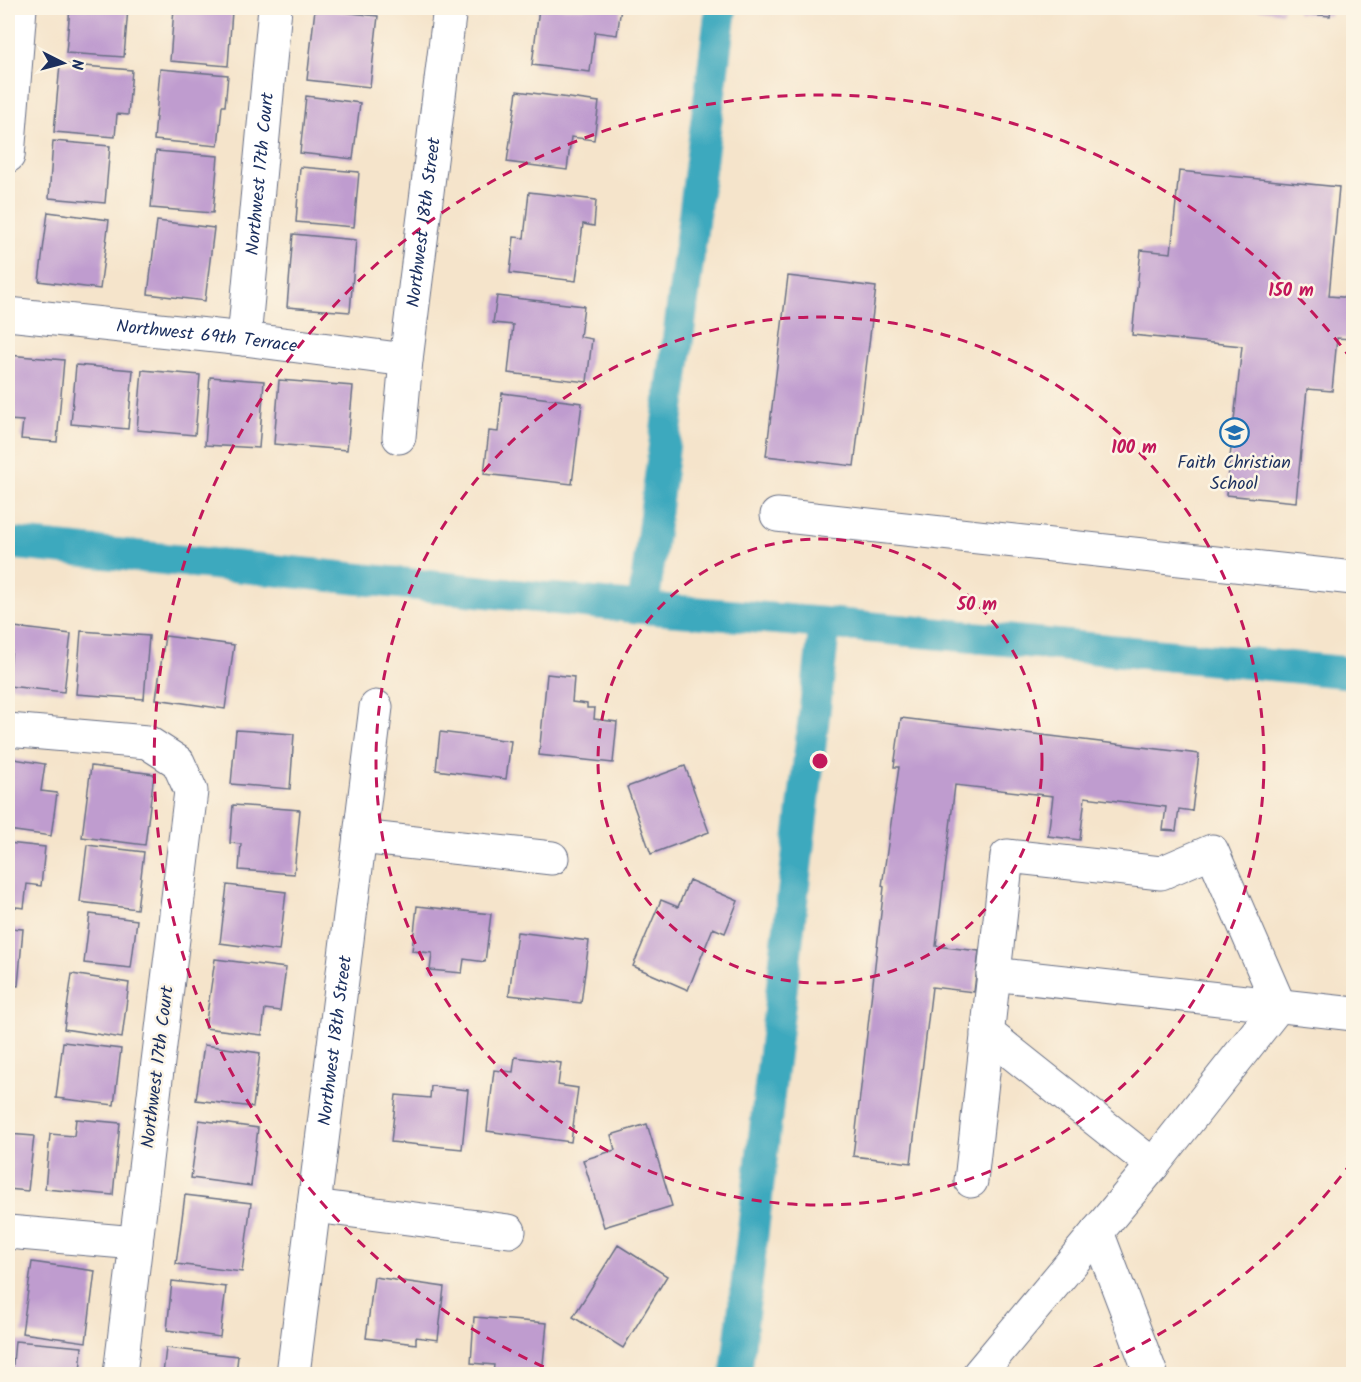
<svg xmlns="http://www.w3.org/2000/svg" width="1361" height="1382" font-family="Kalam,sans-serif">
  <rect width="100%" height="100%" fill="#fcf5e5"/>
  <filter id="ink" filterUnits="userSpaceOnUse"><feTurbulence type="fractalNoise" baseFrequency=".0167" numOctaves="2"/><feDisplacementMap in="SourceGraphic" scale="12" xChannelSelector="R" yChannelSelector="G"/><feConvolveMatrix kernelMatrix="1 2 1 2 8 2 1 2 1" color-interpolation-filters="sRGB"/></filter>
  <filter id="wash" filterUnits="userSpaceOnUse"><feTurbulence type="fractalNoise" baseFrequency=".008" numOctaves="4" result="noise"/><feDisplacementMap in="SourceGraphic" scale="24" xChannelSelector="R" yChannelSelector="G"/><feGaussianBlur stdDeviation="1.35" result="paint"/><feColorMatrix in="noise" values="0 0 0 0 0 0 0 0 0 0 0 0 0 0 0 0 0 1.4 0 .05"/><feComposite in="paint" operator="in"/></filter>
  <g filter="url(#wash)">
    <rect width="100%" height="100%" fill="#f5e4cb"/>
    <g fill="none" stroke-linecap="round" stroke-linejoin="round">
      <path stroke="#3ea9be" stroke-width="32" d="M8 543 643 608 825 623 1354 673
        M643 608 721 8
        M736 1374 825 623"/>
    </g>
    <g id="blocks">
      <path fill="#bf9ccf" d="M70 8H128L124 57 66 53Z
        M174 8 232 11 228 66 170 61Z
        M539 8H621L617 35 595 32 590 72 532 65Z
        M1251 8H1283L1282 13Z
        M1297 8H1331L1330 16 1297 13Z
        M315 9 378 16 370 87 307 80Z
        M60 64 132 70 128 115 117 114 115 137 54 132Z
        M160 69 228 75 225 106H222L218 146 154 140Z
        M517 91 599 102 594 140 571 137 567 170 507 162Z
        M306 96 360 103 353 159 300 153Z
        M53 141 110 146 105 203 49 198Z
        M156 151 218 156 213 213 151 208Z
        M300 167 359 172 354 227 296 222Z
        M1179 171 1339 187 1329 296 1354 298 1352 339 1337 338 1332 391 1307 389 1296 502 1226 495 1242 346 1132 335 1141 250 1171 253Z
        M529 192 596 200 594 226 583 224 576 281 510 273 514 237 524 238Z
        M48 212 109 220 100 289 39 281Z
        M157 221 214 228 205 301 148 294Z
        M293 234 356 240 350 312 287 307Z
        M788 276 876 287 854 466 766 456Z
        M497 296 584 306 580 337 592 339 587 382 508 373 513 325 493 323Z
        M8 355 64 360 57 442 21 439 23 421 8 420Z
        M76 365 133 370 128 429 71 424Z
        M142 370 200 375 195 435 137 430Z
        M210 377 264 381 259 448 205 445Z
        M279 380 353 386 347 450 274 444Z
        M502 393 582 403 572 484 484 474 489 431 498 432Z
        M14 627 71 634 64 692 8 686Z
        M81 631 149 636 144 699 76 694Z
        M165 636 234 645 225 709 156 699Z
        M547 674 574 677 572 702 587 704V708H595L594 719 617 722 613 763 539 755Z
        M901 718 1199 754 1192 811 1179 809 1176 831 1163 830 1166 807 1085 797 1080 840 1048 836 1053 796 955 785 936 946 979 951 974 992 932 987 911 1163 853 1156 884 887 882 886 899 767H894Z
        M236 730 294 734 290 789 231 784Z
        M440 732 511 741 506 779 436 770Z
        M8 758 45 764 41 791 57 793 51 836 8 830Z
        M91 766 154 774 145 845 82 837Z
        M685 766 709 832 651 854 627 787Z
        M233 805 300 810 294 874 239 870 241 844 230 843Z
        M8 843 45 847 41 886 27 884 24 908 8 906Z
        M87 845 144 852 137 909 80 902Z
        M689 880 738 901 725 933 713 928 688 990 633 966 661 900 678 907Z
        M227 885 286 892 279 951 220 943Z
        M417 906 491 914 485 962 464 959 462 973 430 970 432 953 412 951Z
        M90 914 137 920 131 968 84 963Z
        M8 928 23 929 18 986 8 985Z
        M517 932 589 941 581 1003 509 995Z
        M215 959 286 968 280 1011 265 1009 262 1035 205 1028Z
        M72 974 129 983 122 1038 64 1029Z
        M63 1042 121 1049 114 1105 56 1098Z
        M204 1045 260 1053 253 1107 196 1100Z
        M515 1057 561 1063 558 1085 578 1088 571 1142 487 1131 494 1070 513 1072Z
        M431 1086 468 1090 462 1149 391 1142 396 1095 430 1098Z
        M76 1119 120 1123 113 1195 45 1189 50 1134 74 1136Z
        M199 1120 258 1128 251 1186 191 1178Z
        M647 1124 672 1206 604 1227 583 1160 615 1150 611 1135Z
        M8 1134 34 1136 28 1191 8 1189Z
        M185 1195 251 1203 242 1272 176 1264Z
        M618 1245 667 1276 623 1348 573 1317Z
        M32 1262 95 1271 86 1342 22 1333Z
        M374 1277 444 1287 438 1340 416 1337V1344L366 1338Z
        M172 1281 226 1287 220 1337 167 1330Z
        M474 1317 547 1323 542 1374H493L494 1365 471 1363Z
        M15 1341 82 1347 80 1374H12Z
        M166 1348 238 1356 236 1374H163Z"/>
    </g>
  </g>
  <g filter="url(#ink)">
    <use href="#blocks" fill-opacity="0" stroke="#676e84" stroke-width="1.5"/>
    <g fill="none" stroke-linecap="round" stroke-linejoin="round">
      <defs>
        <g id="minor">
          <path d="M8 156 20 8"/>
          <path id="s1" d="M8 314 244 339 406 360"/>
          <path id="s2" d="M244 339 275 8"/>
          <path id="s3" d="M399 437 406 360 450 8"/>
          <path d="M777 515 1353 578 1354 576"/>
          <path d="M8 730 147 742 178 762 191 791 120 1374"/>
          <path d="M360 837 552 858"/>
          <path d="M993 974 1354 1014"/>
          <path d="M987 1033 1153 1165"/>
          <path d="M971 1181 1007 856 1161 873 1212 851 1279 1005 1153 1165 979 1374"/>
          <path d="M314 1206 509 1231"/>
          <path d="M8 1232 136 1243"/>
          <path d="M1097 1232 1151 1374"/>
          <path id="s4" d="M293 1374 376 707"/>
        </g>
      </defs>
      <use href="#minor" stroke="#676e84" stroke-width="35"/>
      <use href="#minor" stroke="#fff" stroke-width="33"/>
    </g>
  </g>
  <g fill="none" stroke="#c2185b" stroke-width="3" stroke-dasharray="10 8">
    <circle cx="820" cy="761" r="222"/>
    <circle cx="820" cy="761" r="444"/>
    <path d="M1352 1162A666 666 0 0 1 1080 1374M560 1374A666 666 0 1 1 1352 360"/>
  </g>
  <defs>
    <symbol id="school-ring" viewBox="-11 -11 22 22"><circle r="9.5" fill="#fcf5e5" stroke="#1f6fb2" stroke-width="1.5"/><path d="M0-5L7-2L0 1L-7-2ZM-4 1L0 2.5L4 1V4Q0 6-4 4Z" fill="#1f6fb2"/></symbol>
  </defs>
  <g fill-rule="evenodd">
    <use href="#school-ring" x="1218" y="416" width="33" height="33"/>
  </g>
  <g text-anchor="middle" stroke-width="5" stroke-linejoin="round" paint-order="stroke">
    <g font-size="18" fill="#1b2f5e" stroke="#fcf5e5">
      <text dy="6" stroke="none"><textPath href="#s2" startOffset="166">Northwest 17th Court</textPath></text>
      <text dy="6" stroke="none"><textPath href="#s3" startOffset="216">Northwest 18th Street</textPath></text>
      <text dy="6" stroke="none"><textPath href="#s1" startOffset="200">Northwest 69th Terrace</textPath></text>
      <text dy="6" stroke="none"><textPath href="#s4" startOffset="336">Northwest 18th Street</textPath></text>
      <text transform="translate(157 1067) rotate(-83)" y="6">Northwest 17th Court</text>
    </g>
    <g font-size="18" fill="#1b2f5e" stroke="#fcf5e5">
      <text x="1234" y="468">Faith Christian<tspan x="1234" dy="21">School</tspan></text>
    </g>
  </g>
  <circle cx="820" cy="761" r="9" fill="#c2185b" stroke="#fcf5e5" stroke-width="3"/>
  <g font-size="18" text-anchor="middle" font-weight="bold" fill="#c2185b" stroke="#fcf5e5" stroke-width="5" stroke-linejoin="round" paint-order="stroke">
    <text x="1291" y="296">150 m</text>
    <text x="1134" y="453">100 m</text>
    <text x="977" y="610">50 m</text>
  </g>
  <rect width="1361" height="1382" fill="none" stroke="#fcf5e5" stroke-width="30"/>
  <g transform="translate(63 63) rotate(96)" stroke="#fcf5e5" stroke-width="4.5" paint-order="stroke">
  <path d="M0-4.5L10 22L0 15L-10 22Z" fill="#1b2f5e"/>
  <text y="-9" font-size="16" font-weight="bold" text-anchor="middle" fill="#1b2f5e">N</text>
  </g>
</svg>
